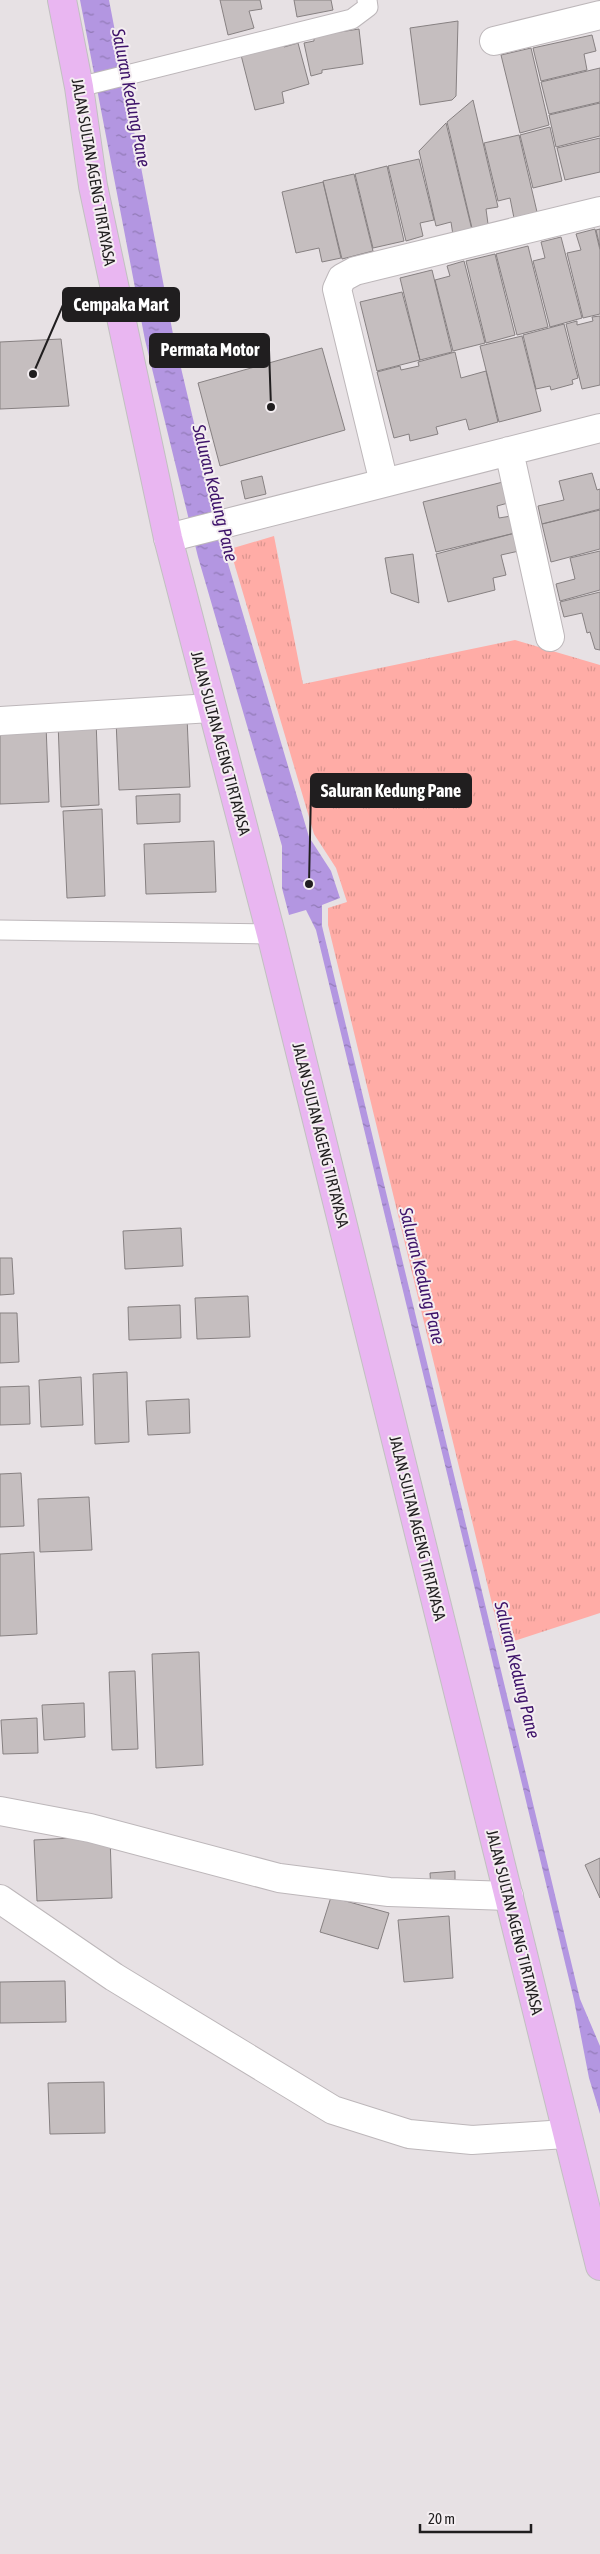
<svg xmlns="http://www.w3.org/2000/svg" width="600" height="2554" font-family="'Asap Condensed',sans-serif">
  <defs>
    <pattern id="grass-tufts" width="24" height="20" patternUnits="userSpaceOnUse" patternTransform="scale(1.25)"><rect width="24" height="20" fill="#ffaca6"/><path d="M3 7l-1-3M5 7V3M7 7l1-3M15 17l-1-3M17 17v-4M19 17l1-3" fill="none" stroke="#da948e"/></pattern>
    <pattern id="water-ripples" width="26" height="14" patternUnits="userSpaceOnUse" patternTransform="scale(1.25)"><rect width="26" height="14" fill="#b396e1"/><path d="M2 4q2-2 4 0t4 0M15 11q2-2 4 0t4 0" fill="none" stroke="#917ab6"/></pattern>
  </defs>
  <rect width="100%" height="100%" fill="#e7e1e4"/>
  <path fill="url(#grass-tufts)" d="M274 536 303 684 515 640 600 665V1613L502 1645 328 925V908L347 902 336 868 314 834 230 549Z"/>
  <path fill="url(#water-ripples)" d="M80 0H109L173 334 224 550 309 837 331 871 340 898 322 905V926L580 1999 600 2046V2114L589 2078 574 2000 316 930 306 910 289 915 282 888V846L198 557 145 340Z"/>
  <path fill="#c5bebf" stroke="#878182" d="M220 0H260L262 9 249 11 254 28 228 35Z
    M294 0H331L333 10 297 17Z
    M458 21 456 96 452 100 420 105 410 28Z
    M359 29 363 64 322 70V73L311 76 304 43 314 41V36Z
    M592 35 596 51 584 54 587 70 541 81 533 48Z
    M298 43 309 84 282 92 284 103 255 110 241 55 283 44 284 47Z
    M531 48 549 125 520 133 501 55Z
    M600 68V102L549 114 541 82Z
    M473 100 498 207 486 209 488 224 472 228 447 122Z
    M600 103V136L556 147 549 115Z
    M446 123 472 230 453 235 451 222 436 226 419 151Z
    M550 127 562 181 533 188 520 135Z
    M519 135 537 212 514 218 510 198 498 201 484 143Z
    M600 138V172L565 180 557 148Z
    M419 159 434 220 420 223 423 236 406 241 388 166Z
    M387 166 404 241 373 248 355 174Z
    M354 174 373 251 342 259 323 181Z
    M323 182 341 258 322 262 319 248 296 253 282 192Z
    M595 229 600 250V314L583 318 567 253 581 250 576 234Z
    M600 229V247L596 230Z
    M561 237 582 318 550 327 533 261 545 258 541 242Z
    M528 246 548 327 517 335 496 254Z
    M495 254 515 335 486 343 466 261Z
    M464 261 485 343 453 351 435 280 450 276 447 266Z
    M432 270 452 352 420 360 400 278Z
    M402 292 420 360 377 371 360 302Z
    M600 316V385L582 389 566 324 577 321V325L593 321 592 317Z
    M564 324 578 378 572 380 573 384 551 390 550 386 536 389 523 335Z
    M522 336 541 411 499 422 480 346Z
    M61 339 69 406 0 409V342Z
    M322 348 345 430 220 466 198 383Z
    M455 352 461 378 486 371 498 422 469 430 466 419 436 427 438 434 410 441 409 434 394 438 377 372 400 366 401 370 419 366 418 362Z
    M592 473 597 490 600 489V509L542 524 538 506 564 500 559 481Z
    M262 476 266 494 245 499 241 481Z
    M503 482 508 503 497 506 499 518 511 516 515 533 436 552 423 502Z
    M600 510V549L551 562 542 524Z
    M515 533 519 551 501 555 506 575 493 578 495 590 448 602 436 554Z
    M600 551V590L560 601 556 584 575 579 570 558Z
    M413 554 419 603 391 593 385 558Z
    M600 592V650L595 649 590 632 587 633 582 613 564 617 560 602Z
    M187 717 190 787 119 790 116 720Z
    M96 719 99 805 61 807 58 721Z
    M46 725 49 802 0 804V726Z
    M180 794V822L137 824 136 796Z
    M102 809 105 896 67 898 63 811Z
    M214 841 216 892 146 894 144 844Z
    M181 1228 183 1266 125 1269 123 1231Z
    M0 1258H12L14 1294 0 1295Z
    M248 1296 250 1337 197 1339 195 1298Z
    M180 1305 181 1338 129 1340 128 1307Z
    M0 1313H17L19 1362 0 1363Z
    M127 1372 129 1442 95 1444 93 1374Z
    M81 1377 83 1425 41 1427 39 1380Z
    M29 1386 30 1424 0 1425V1387Z
    M189 1399 190 1433 148 1435 146 1401Z
    M21 1473 24 1526 0 1527V1474Z
    M89 1497 92 1550 40 1552 38 1499Z
    M34 1552 37 1634 0 1636V1554Z
    M199 1652 203 1765 156 1768 152 1654Z
    M135 1671 138 1749 112 1750 109 1672Z
    M84 1703 85 1737 44 1740 42 1705Z
    M37 1718 38 1753 3 1754 1 1720Z
    M110 1836 112 1898 37 1901 34 1840Z
    M600 1858V1898L585 1865Z
    M455 1871V1889L431 1890 430 1873Z
    M331 1897 389 1913 378 1949 320 1932Z
    M449 1916 453 1978 404 1982 398 1920Z
    M65 1981 66 2022 0 2023V1982Z
    M104 2082 105 2133 50 2134 48 2083Z"/>
  <g fill="none" stroke-linecap="round" stroke-linejoin="round">
    <defs>
      <path id="lane" d="M79 87 352 19 368 7 367 0
        M0 930 271 934"/>
      <path id="street" d="M494 41 600 15
        M509 451 550 637
        M384 483 337 289 342 278 355 271 600 211
        M168 538 600 428
        M0 721 211 708
        M0 1811 90 1828 279 1878 389 1892 509 1896
        M0 1899 114 1977 333 2110 409 2134 472 2140 566 2134"/>
      <path id="primary" d="M62 0 79 87 93 186 168 538 271 934 600 2266"/>
    </defs>
    <use href="#lane" stroke="#bdb7ba" stroke-width="21"/>
    <use href="#street" stroke="#bdb7ba" stroke-width="30"/>
    <use href="#primary" stroke="#c1c0c0" stroke-width="30"/>
    <use href="#lane" stroke="#fff" stroke-width="19"/>
    <use href="#street" stroke="#fff" stroke-width="28"/>
    <use href="#primary" stroke="#e9b6f1" stroke-width="28"/>
  </g>
  <g text-anchor="middle" stroke-width="4" stroke-linejoin="round" paint-order="stroke">
    <g font-size="16" fill="#201e1f" stroke="#f4eef1">
      <text transform="translate(94 172) rotate(80)" y="6">JALAN SULTAN AGENG TIRTAYASA</text>
      <text transform="translate(221 743) rotate(75)" y="6">JALAN SULTAN AGENG TIRTAYASA</text>
      <text transform="translate(321 1135) rotate(76)" y="6">JALAN SULTAN AGENG TIRTAYASA</text>
      <text transform="translate(418 1528) rotate(76)" y="6">JALAN SULTAN AGENG TIRTAYASA</text>
      <text transform="translate(515 1922) rotate(76)" y="6">JALAN SULTAN AGENG TIRTAYASA</text>
    </g>
    <g font-size="18" font-style="italic" fill="#3e136a" stroke="#f4eef1">
      <text transform="translate(131 98) rotate(79)" y="6">Saluran Kedung Pane</text>
      <text transform="translate(215 493) rotate(76)" y="6">Saluran Kedung Pane</text>
      <text transform="translate(422 1276) rotate(76)" y="6">Saluran Kedung Pane</text>
      <text transform="translate(517 1670) rotate(76)" y="6">Saluran Kedung Pane</text>
    </g>
  </g>
  <path fill="none" stroke="#201e1f" stroke-width="2" d="M33 374L63 305M271 407L269 350M309 884L311 790"/>
  <g fill="#201e1f" stroke="#f4eef1" stroke-width="2">
    <circle cx="33" cy="374" r="5"/>
    <circle cx="271" cy="407" r="5"/>
    <circle cx="309" cy="884" r="5"/>
  </g>
  <g fill="#201e1f" stroke="#201e1f" stroke-width="2">
    <rect x="63" y="288" width="116" height="33" rx="5"/>
    <rect x="150" y="334" width="119" height="33" rx="5"/>
    <rect x="311" y="774" width="160" height="33" rx="5"/>
  </g>
  <g font-size="18" text-anchor="middle" font-weight="bold" fill="#fff">
    <text x="121" y="311">Cempaka Mart</text>
    <text x="210" y="356">Permata Motor</text>
    <text x="391" y="797">Saluran Kedung Pane</text>
  </g>
  <path d="M420 2524v8h111v-8" fill="none" stroke="#201e1f" stroke-width="2.5"/>
  <text x="428" y="2524" font-size="15" fill="#201e1f" stroke="#f4eef1" stroke-width="4" paint-order="stroke">20 m</text>
</svg>
